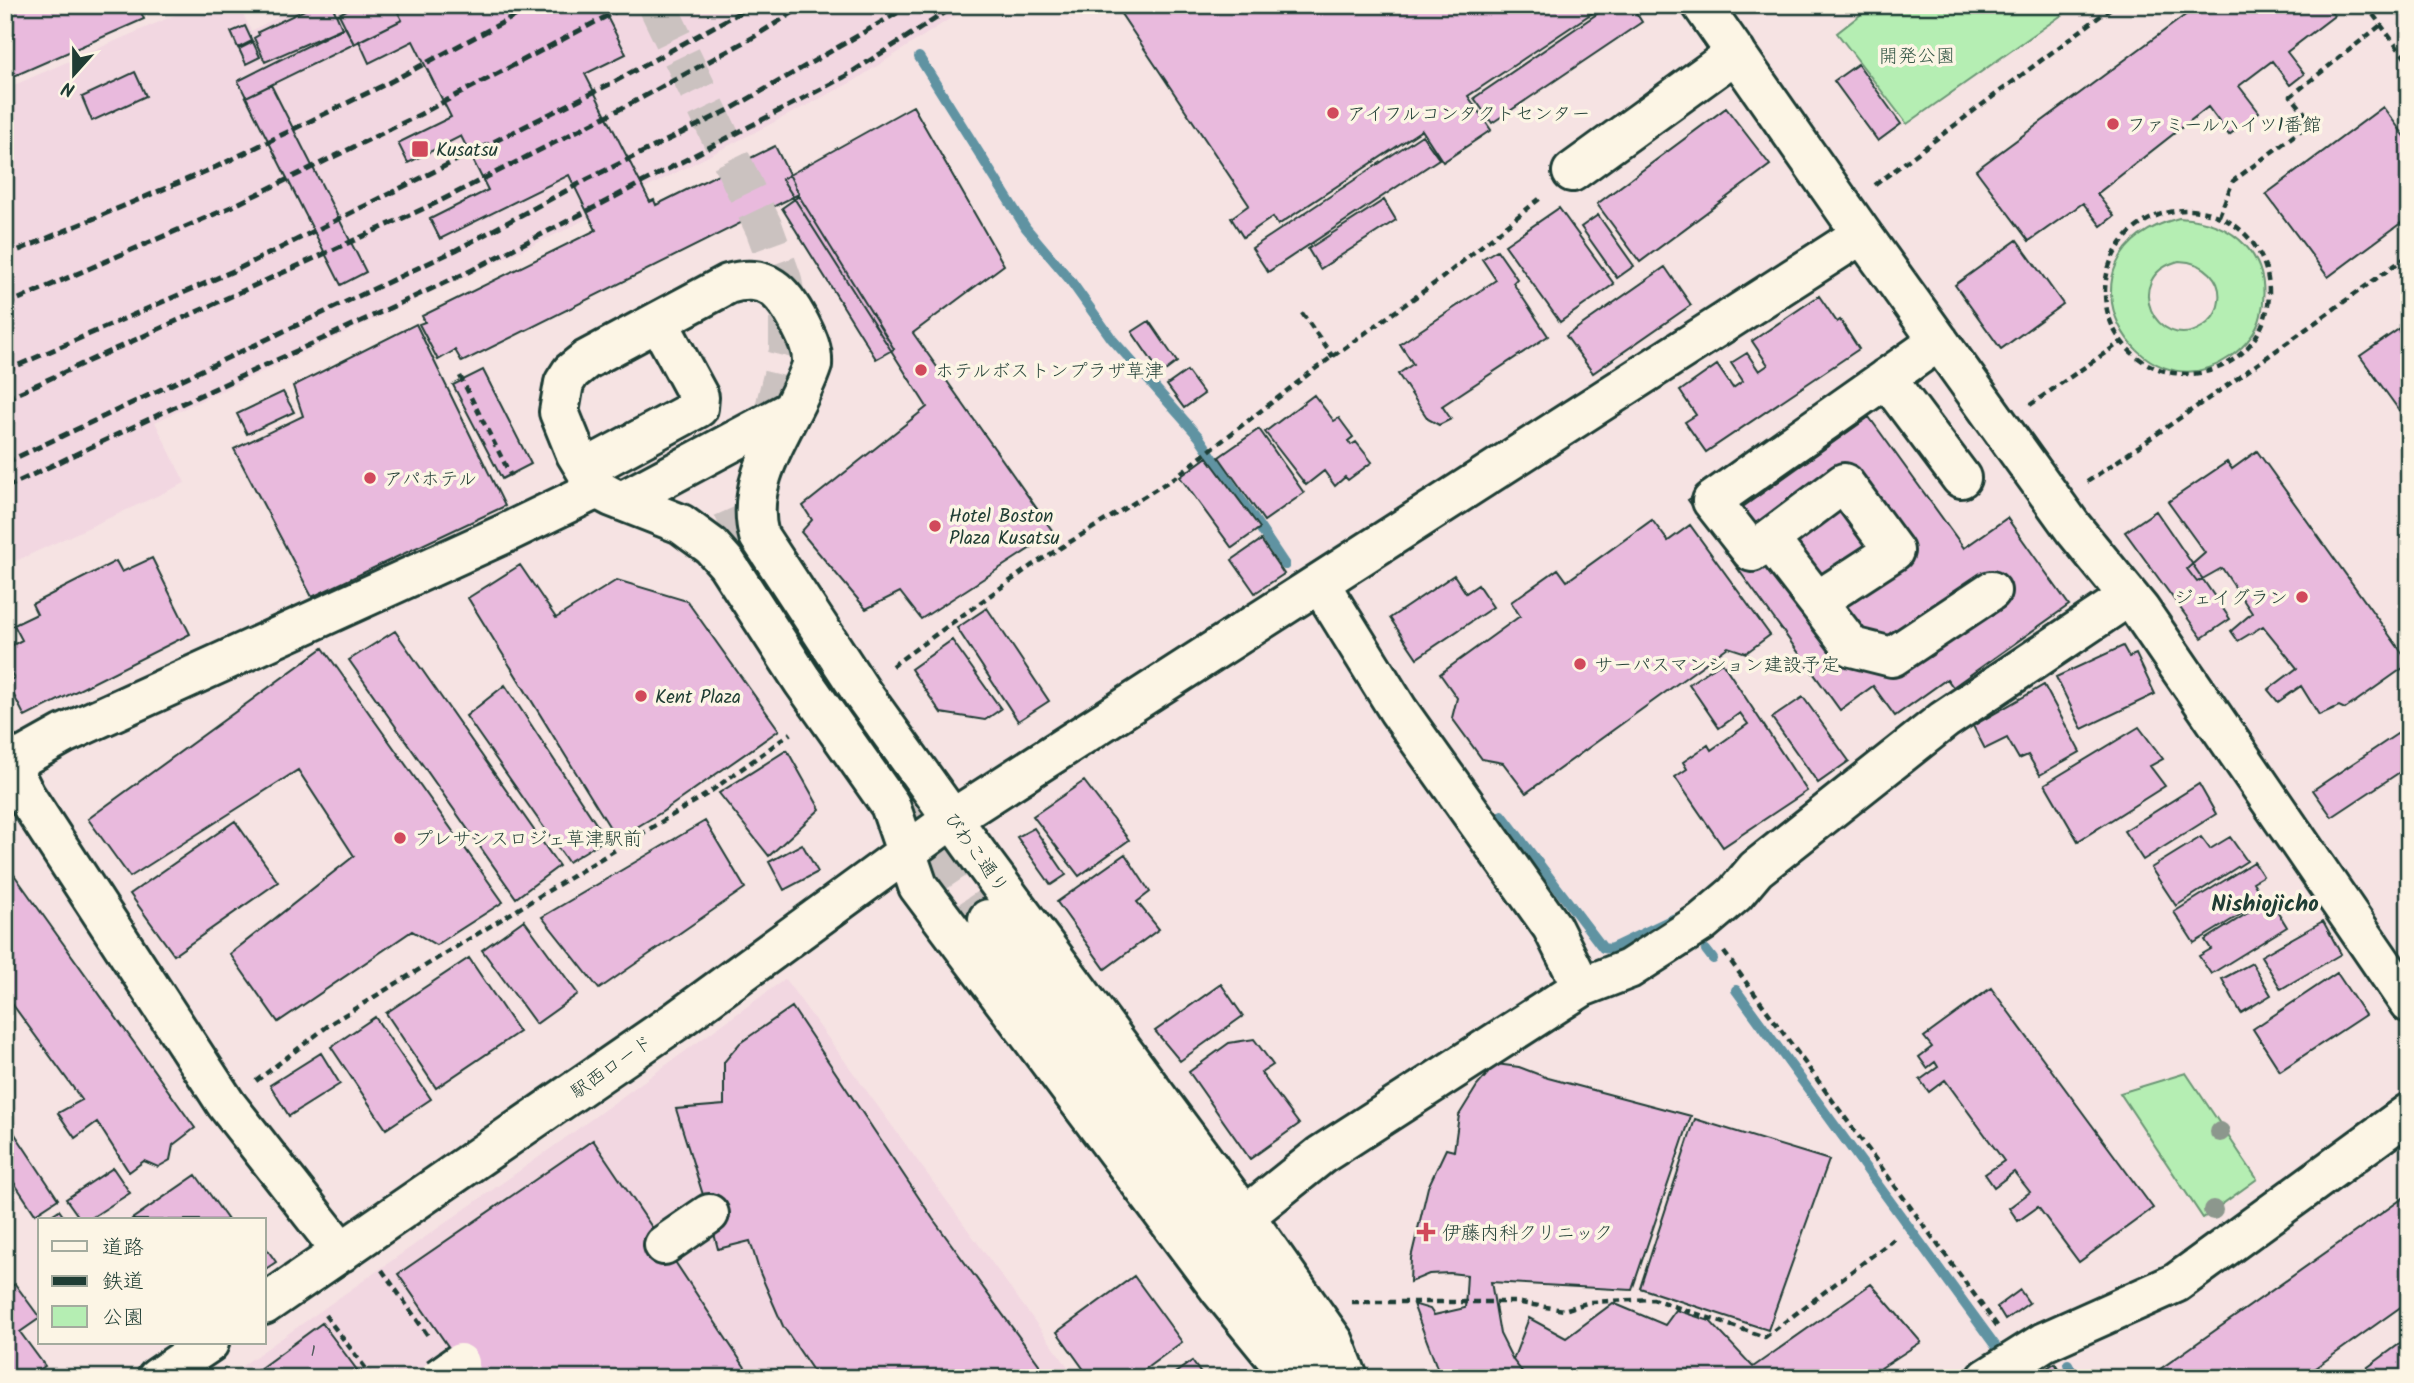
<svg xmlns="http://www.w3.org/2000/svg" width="2414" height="1383" font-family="Kalam,'Klee One',sans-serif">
  <rect width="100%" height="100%" fill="#f6e3e3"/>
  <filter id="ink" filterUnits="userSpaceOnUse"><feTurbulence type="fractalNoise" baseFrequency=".0143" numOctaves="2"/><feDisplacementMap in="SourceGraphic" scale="14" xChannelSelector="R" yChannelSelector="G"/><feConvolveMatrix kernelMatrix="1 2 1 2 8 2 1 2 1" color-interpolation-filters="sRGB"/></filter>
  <g filter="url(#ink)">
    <path fill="#f2d7e1" d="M198 5H239L251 31 301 5H971L854 81 563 231 155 422 185 483 5 566V89Z
      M785 979 1076 1378H225L539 1157Z"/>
    <path fill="#b5eeb3" stroke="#6a9674" stroke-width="2" fill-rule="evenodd" d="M1873 5H2076L1907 124 1837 33Z
      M2179 218C2234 221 2274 256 2261 315 2257 332 2244 347 2230 357 2138 421 2043 254 2179 218ZM2179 261C2204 262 2225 279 2218 306 2216 315 2210 322 2202 327 2157 355 2119 276 2179 261Z
      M2186 1073 2257 1179 2203 1218 2120 1093Z"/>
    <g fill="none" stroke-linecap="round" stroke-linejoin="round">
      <path stroke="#6093a2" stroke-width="10" d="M919 57 1026 228 1070 280 1112 339 1199 437 1285 565
        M1502 815 1603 948 1610 949 1675 918
        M1706 950 1713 959
        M1736 990 1997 1348
        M2068 1364 2075 1378"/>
    </g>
    <path fill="#e9badd" stroke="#1f3d34" stroke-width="2" d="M5 5H138L144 19 5 80Z
      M315 5H332L342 28 265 62 254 38 259 35 258 32Z
      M356 5H394L402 20 354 44 339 14Z
      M394 5H601L626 54 585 74 650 202 654 200 656 205 775 146 799 194 462 362 455 350 438 360 419 324 425 322 422 316 596 230 569 175 440 239 430 219 488 190 461 136 408 163 398 143 451 117 413 41 369 63 359 41 402 20Z
      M1115 5H1604L1468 96 1491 130 1443 162 1422 130 1278 225 1273 217 1243 237 1231 218 1249 205Z
      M1610 5H1631L1642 22 1492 123 1474 98Z
      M2199 5H2326L2334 16 2287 52 2304 74 2290 85 2272 61 2239 86 2259 112 2229 135 2208 107 2097 194 2114 216 2101 226 2083 203 2029 241 1976 170Z
      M245 26 252 41 238 48 231 32Z
      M345 27 354 44 246 97 238 81Z
      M253 42 260 57 246 64 239 49Z
      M1858 64 1901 124 1878 141 1834 81Z
      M135 72 146 96 92 121 82 97Z
      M271 85 366 272 341 285 246 97Z
      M913 106 1004 265 913 333 1054 533 921 619 900 592 866 609 801 532 812 520 803 506 927 407 782 179Z
      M2383 107 2409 142V217L2328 277 2266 194Z
      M1726 108 1770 165 1640 262 1597 204Z
      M1422 135 1439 159 1268 272 1252 248Z
      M799 196 894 349 876 359 782 208Z
      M1384 200 1396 220 1320 269 1308 249Z
      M1559 208 1614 284 1560 322 1505 245Z
      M1598 215 1634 266 1617 278 1581 227Z
      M2017 240 2063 304 2001 349 1955 285Z
      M1497 250 1517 279 1513 283 1548 336 1442 406 1451 419 1439 425 1428 419 1398 374 1413 364 1400 344 1496 280 1482 259Z
      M1665 267 1691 305 1593 373 1566 336Z
      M1819 296 1837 322 1840 320 1859 349 1706 452 1685 422 1696 415 1680 391 1717 365 1733 388 1743 381 1731 363 1747 353 1759 371 1768 365 1752 341Z
      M1149 321 1177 362 1161 374 1132 332Z
      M2409 322V424L2360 356Z
      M416 324 505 506 312 597 234 449 303 416 293 386Z
      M483 370 531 464 502 479 453 385Z
      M1187 371 1204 394 1184 408 1167 385Z
      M283 392 294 412 247 434 237 414Z
      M1314 395 1334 421 1339 418 1353 437 1348 441 1351 445 1356 442 1372 462 1348 480 1345 477 1335 486 1324 471 1306 485 1265 432Z
      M1869 417 1964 548 2007 518 2069 605 1953 687 1947 679 1895 716 1873 686 1840 710 1688 500 1722 476 1744 506Z
      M1259 429 1304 493 1264 521 1219 457Z
      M2257 451 2405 657 2403 668 2345 709 2339 706 2319 715 2301 686 2278 702 2268 690 2297 668 2263 626 2238 641 2231 631 2252 613 2222 568 2197 582 2187 569 2205 553 2168 502 2227 462 2232 469Z
      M1207 457 1260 528 1232 548 1180 477Z
      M2156 511 2230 619 2202 638 2125 532Z
      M1652 520 1668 541 1690 525 1770 635 1746 653 1728 647 1526 793 1503 763 1482 759 1452 718 1457 698 1440 674 1520 616 1511 602 1558 569 1567 581Z
      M1261 540 1284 574 1255 593 1232 560Z
      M152 558 190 634 25 717 7 682 14 678 5 661V649L22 640 14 625 37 614 32 604 116 561 122 572Z
      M520 565 556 618 617 580 687 601 779 730 662 812 617 839 468 598Z
      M1454 575 1466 593 1478 585 1493 607 1417 658 1390 618Z
      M987 608 1049 701 1018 721 957 628Z
      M395 631 559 866 516 898 349 660Z
      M952 640 1001 709 985 720 941 713 911 669Z
      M2123 646 2129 657 2136 654 2155 694 2082 729 2056 677Z
      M323 648 503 902 436 945 412 931 278 1022 230 954 354 856 298 770 130 877 88 819Z
      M1722 662 1807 791 1723 847 1675 777 1687 769 1683 762 1708 745 1711 750 1748 724 1740 713 1719 728 1689 684Z
      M505 685 606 839 568 862 466 716Z
      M2044 685 2080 752 2040 775 2028 755 2019 759 2007 738 1985 749 1973 726Z
      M1803 697 1849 761 1818 783 1772 718Z
      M2409 726V766L2332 817 2313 790Z
      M2139 727 2163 759 2150 766 2165 786 2078 841 2045 784Z
      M787 750 820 809 769 856 719 793Z
      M1084 781 1129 840 1079 876 1033 816Z
      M2199 784 2216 814 2143 860 2124 831Z
      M235 821 278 882 174 955 130 894Z
      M705 821 745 888 599 989 542 917Z
      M1034 828 1066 875 1051 885 1017 837Z
      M2201 837 2210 849 2230 837 2247 861 2176 906 2151 868Z
      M802 844 818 872 784 890 769 862Z
      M1125 854 1150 892 1137 902 1159 929 1105 969 1057 902Z
      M5 862 195 1128 173 1145 170 1160 158 1167 144 1161 129 1172 97 1122 75 1138 58 1113 82 1100 5 994Z
      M2254 862 2263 876 2253 882 2264 900 2194 943 2174 912Z
      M2270 899 2287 927 2211 974 2199 956 2211 949 2205 940Z
      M524 920 578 994 536 1024 482 950Z
      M2323 921 2341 954 2281 989 2261 956Z
      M469 958 519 1032 436 1088 386 1013Z
      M2252 963 2271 995 2241 1013 2222 979Z
      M2337 973 2365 1015 2280 1071 2253 1029Z
      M1221 984 1243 1016 1180 1061 1155 1031Z
      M1991 988 2153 1208 2079 1262 2038 1207 2018 1221 2009 1208 2030 1192 2014 1172 1994 1187 1985 1174 2004 1161 1945 1080 1929 1092 1920 1080 1938 1067 1935 1062 1927 1068 1919 1057 1932 1047 1924 1037Z
      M792 1007 933 1219 1049 1378H818L783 1326 760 1273 750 1241 718 1249 709 1214 676 1109 724 1105V1062L740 1043Z
      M375 1017 431 1099 386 1129 331 1047Z
      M1254 1039 1273 1065 1261 1073 1299 1124 1250 1159 1189 1072 1229 1043Z
      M321 1053 340 1084 289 1116 270 1085Z
      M1496 1064 1519 1067 1548 1078 1691 1116 1632 1290 1491 1282 1500 1334 1513 1360 1527 1378H1441L1413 1304 1430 1309 1434 1315 1465 1308 1467 1275 1450 1273 1429 1274 1410 1282 1411 1258 1428 1187 1446 1149 1454 1151 1459 1115 1477 1086Z
      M5 1119 58 1199 35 1214 5 1169Z
      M1695 1119 1829 1160 1768 1330 1640 1288Z
      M593 1140 664 1245 752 1378H470L398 1274Z
      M113 1168 130 1193 88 1220H81L66 1199Z
      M196 1175 228 1220H133L132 1219Z
      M2409 1194V1301L2301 1378H2160L2156 1372Z
      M59 1210 66 1220H44Z
      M264 1245 276 1262 264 1270Z
      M1134 1276 1182 1342 1133 1378H1090L1057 1332Z
      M15 1284 40 1318 20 1332 45 1366 28 1378H5V1290Z
      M1871 1284 1921 1342 1881 1368 1886 1378H1527L1513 1360 1529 1318 1566 1338 1613 1303 1665 1325 1676 1310 1710 1321 1753 1367Z
      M2020 1290 2029 1303 2005 1320 1997 1307Z
      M322 1323 363 1378H247Z
      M2409 1337V1378H2353Z
      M1192 1361 1204 1378H1168Z
      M2055 1363 2064 1378H2031Z"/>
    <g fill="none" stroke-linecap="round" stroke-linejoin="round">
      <path stroke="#cbc2c0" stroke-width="38" stroke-dasharray="38 19" stroke-linecap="butt" d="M657 5 764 228 783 280 788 309V351L766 441
        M732 508 753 555 826 677 988 919"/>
      <defs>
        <path id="minor" d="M1702 5 1862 234 2073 528 2140 610 2409 1003
          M1572 172 1736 53
          M1939 341 1712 501 1752 552 1844 483 1894 551 1817 601 1852 647 1892 657 1991 591
          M1886 378 1961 478
          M585 469 698 408 699 397 659 323
          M622 501 790 411
          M1769 539 1817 601
          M1320 584 1398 710 1552 927 1582 987
          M5 754 25 795 226 1104 342 1252
          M5 767 64 734 504 534 597 489
          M988 919 1197 1208 1326 1378
          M1245 1216 1321 1155 1582 987 1629 969 1702 922 1735 894 1756 869 1944 720 2128 597
          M664 1245 709 1214
          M264 1305 676 1021 952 819 1862 234
          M157 1378 209 1343
          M1296 1378 1284 1368 1221 1291 918 886 890 805 802 680 727 564 711 546 681 524 612 497 597 489 576 454 559 412 564 383 571 372 586 360 728 284C767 273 783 291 800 324 807 338 813 349 812 365 794 420 742 474 759 536L862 693 984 863 1245 1216 1334 1342 1348 1378
          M1987 1378 2044 1342 2176 1283 2409 1113"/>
      </defs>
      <use href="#minor" stroke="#1f3d34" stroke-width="44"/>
      <path stroke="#1f3d34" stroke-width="4.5" stroke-dasharray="7 5" stroke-linecap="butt" d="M2366 5 2409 63
        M1875 185 2115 5
        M2105 292a82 82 0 1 1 164 0a82 82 0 1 1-164 0Z
        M2219 216 2233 181 2312 122 2291 96 2381 25
        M1302 313 1333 357
        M460 376 511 476
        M2030 405 2121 342
        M2087 482 2238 378 2409 255
        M892 666 1031 566 1174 478 1315 369 1442 278 1543 196
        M1724 952 1998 1327
        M256 1081 333 1022 707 794 791 733
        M382 1270 429 1337
        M1352 1302H1515L1564 1310 1590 1302 1653 1299 1765 1337 1897 1237
        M325 1315 373 1378"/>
      <use href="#minor" stroke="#fcf5e5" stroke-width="38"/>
      <path stroke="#1f3d34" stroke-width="5" stroke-dasharray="10 5" stroke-linecap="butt" d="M5 256 216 167 388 83 536 5
        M5 305 231 207 415 117 628 5
        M5 371 240 268 612 83 753 5
        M5 399 436 203 630 104 752 38 805 5
        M5 463 456 250 588 179 731 109 911 5
        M5 488 183 403 466 273 603 203 844 77 957 5"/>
      <defs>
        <path id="minor-bridge" d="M439 1378 460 1363"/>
      </defs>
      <use href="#minor-bridge" stroke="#1f3d34" stroke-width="44" stroke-linecap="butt"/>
      <use href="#minor-bridge" stroke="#fcf5e5" stroke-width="38"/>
    </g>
    <g fill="#8c978d">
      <circle cx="2220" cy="1132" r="10"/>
      <circle cx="2213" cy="1210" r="10"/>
    </g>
  </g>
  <g fill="#d1495b" stroke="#fcf5e5" stroke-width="2.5">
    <circle cx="1333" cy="113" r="7"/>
    <circle cx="2113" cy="124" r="7"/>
    <rect x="411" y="140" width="18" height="18" rx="3.5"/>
    <circle cx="921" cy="370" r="7"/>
    <circle cx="370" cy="478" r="7"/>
    <circle cx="935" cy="526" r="7"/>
    <circle cx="2302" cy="597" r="7"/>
    <circle cx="1580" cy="664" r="7"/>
    <circle cx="641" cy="696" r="7"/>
    <circle cx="400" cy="838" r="7"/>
    <path d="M1422.5 1221.5h7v7h7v7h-7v7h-7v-7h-7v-7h7z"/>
  </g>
  <g text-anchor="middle" stroke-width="7" stroke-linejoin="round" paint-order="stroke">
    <g font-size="16" fill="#525c5e">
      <text x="313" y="1356">1</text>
    </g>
    <g font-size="19" fill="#365847" stroke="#fcf5e5">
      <text x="1917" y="62">開発公園</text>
    </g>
    <g font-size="19" fill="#1f3d34" stroke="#fcf5e5" text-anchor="start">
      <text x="1347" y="120">アイフルコンタクトセンター</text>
      <text x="2127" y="131">ファミールハイツ1番館</text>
      <text x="436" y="156">Kusatsu</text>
      <text x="935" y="377">ホテルボストンプラザ草津</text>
      <text x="384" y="485">アパホテル</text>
      <text x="949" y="522">Hotel Boston<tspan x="949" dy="22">Plaza Kusatsu</tspan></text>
      <text x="2288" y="604" text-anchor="end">ジェイグラン</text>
      <text x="1594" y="671">サーパスマンション建設予定</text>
      <text x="655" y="703">Kent Plaza</text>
      <text x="414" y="845">プレサンスロジェ草津駅前</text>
      <text x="1442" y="1239">伊藤内科クリニック</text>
    </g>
    <g font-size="19" fill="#1f3d34" stroke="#fcf5e5">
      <text transform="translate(977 852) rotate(54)" y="7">びわこ通り</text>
      <text transform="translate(611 1066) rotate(-35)" y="7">駅西ロード</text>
    </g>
    <g font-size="23" font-weight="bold" fill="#1f3d34" stroke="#fcf5e5">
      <text x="2265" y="911">Nishiojicho</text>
    </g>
  </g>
  <rect width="2414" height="1383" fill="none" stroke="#fcf5e5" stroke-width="28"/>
  <rect x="14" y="14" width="2386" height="1355" fill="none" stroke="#1f3d34" stroke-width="2.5" filter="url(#ink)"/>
  <rect x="38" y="1218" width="228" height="126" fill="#fcf5e5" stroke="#a4ab9e" stroke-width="2"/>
  <rect x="52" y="1241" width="35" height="10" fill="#fcf5e5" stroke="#a4ab9e" stroke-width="2"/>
  <text x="102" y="1254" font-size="21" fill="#1f3d34">道路</text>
  <rect x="52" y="1276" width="35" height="10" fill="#1f3d34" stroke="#a4ab9e" stroke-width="2"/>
  <text x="102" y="1288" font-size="21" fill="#1f3d34">鉄道</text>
  <rect x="52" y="1306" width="35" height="21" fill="#b5eeb3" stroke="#a4ab9e" stroke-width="2"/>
  <text x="102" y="1324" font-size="21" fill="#1f3d34">公園</text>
  <g transform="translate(74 74) rotate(201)" stroke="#fcf5e5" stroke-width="5" paint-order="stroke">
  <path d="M0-5L12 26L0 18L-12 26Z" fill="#1f3d34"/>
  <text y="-10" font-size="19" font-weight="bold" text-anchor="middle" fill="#1f3d34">N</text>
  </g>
</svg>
